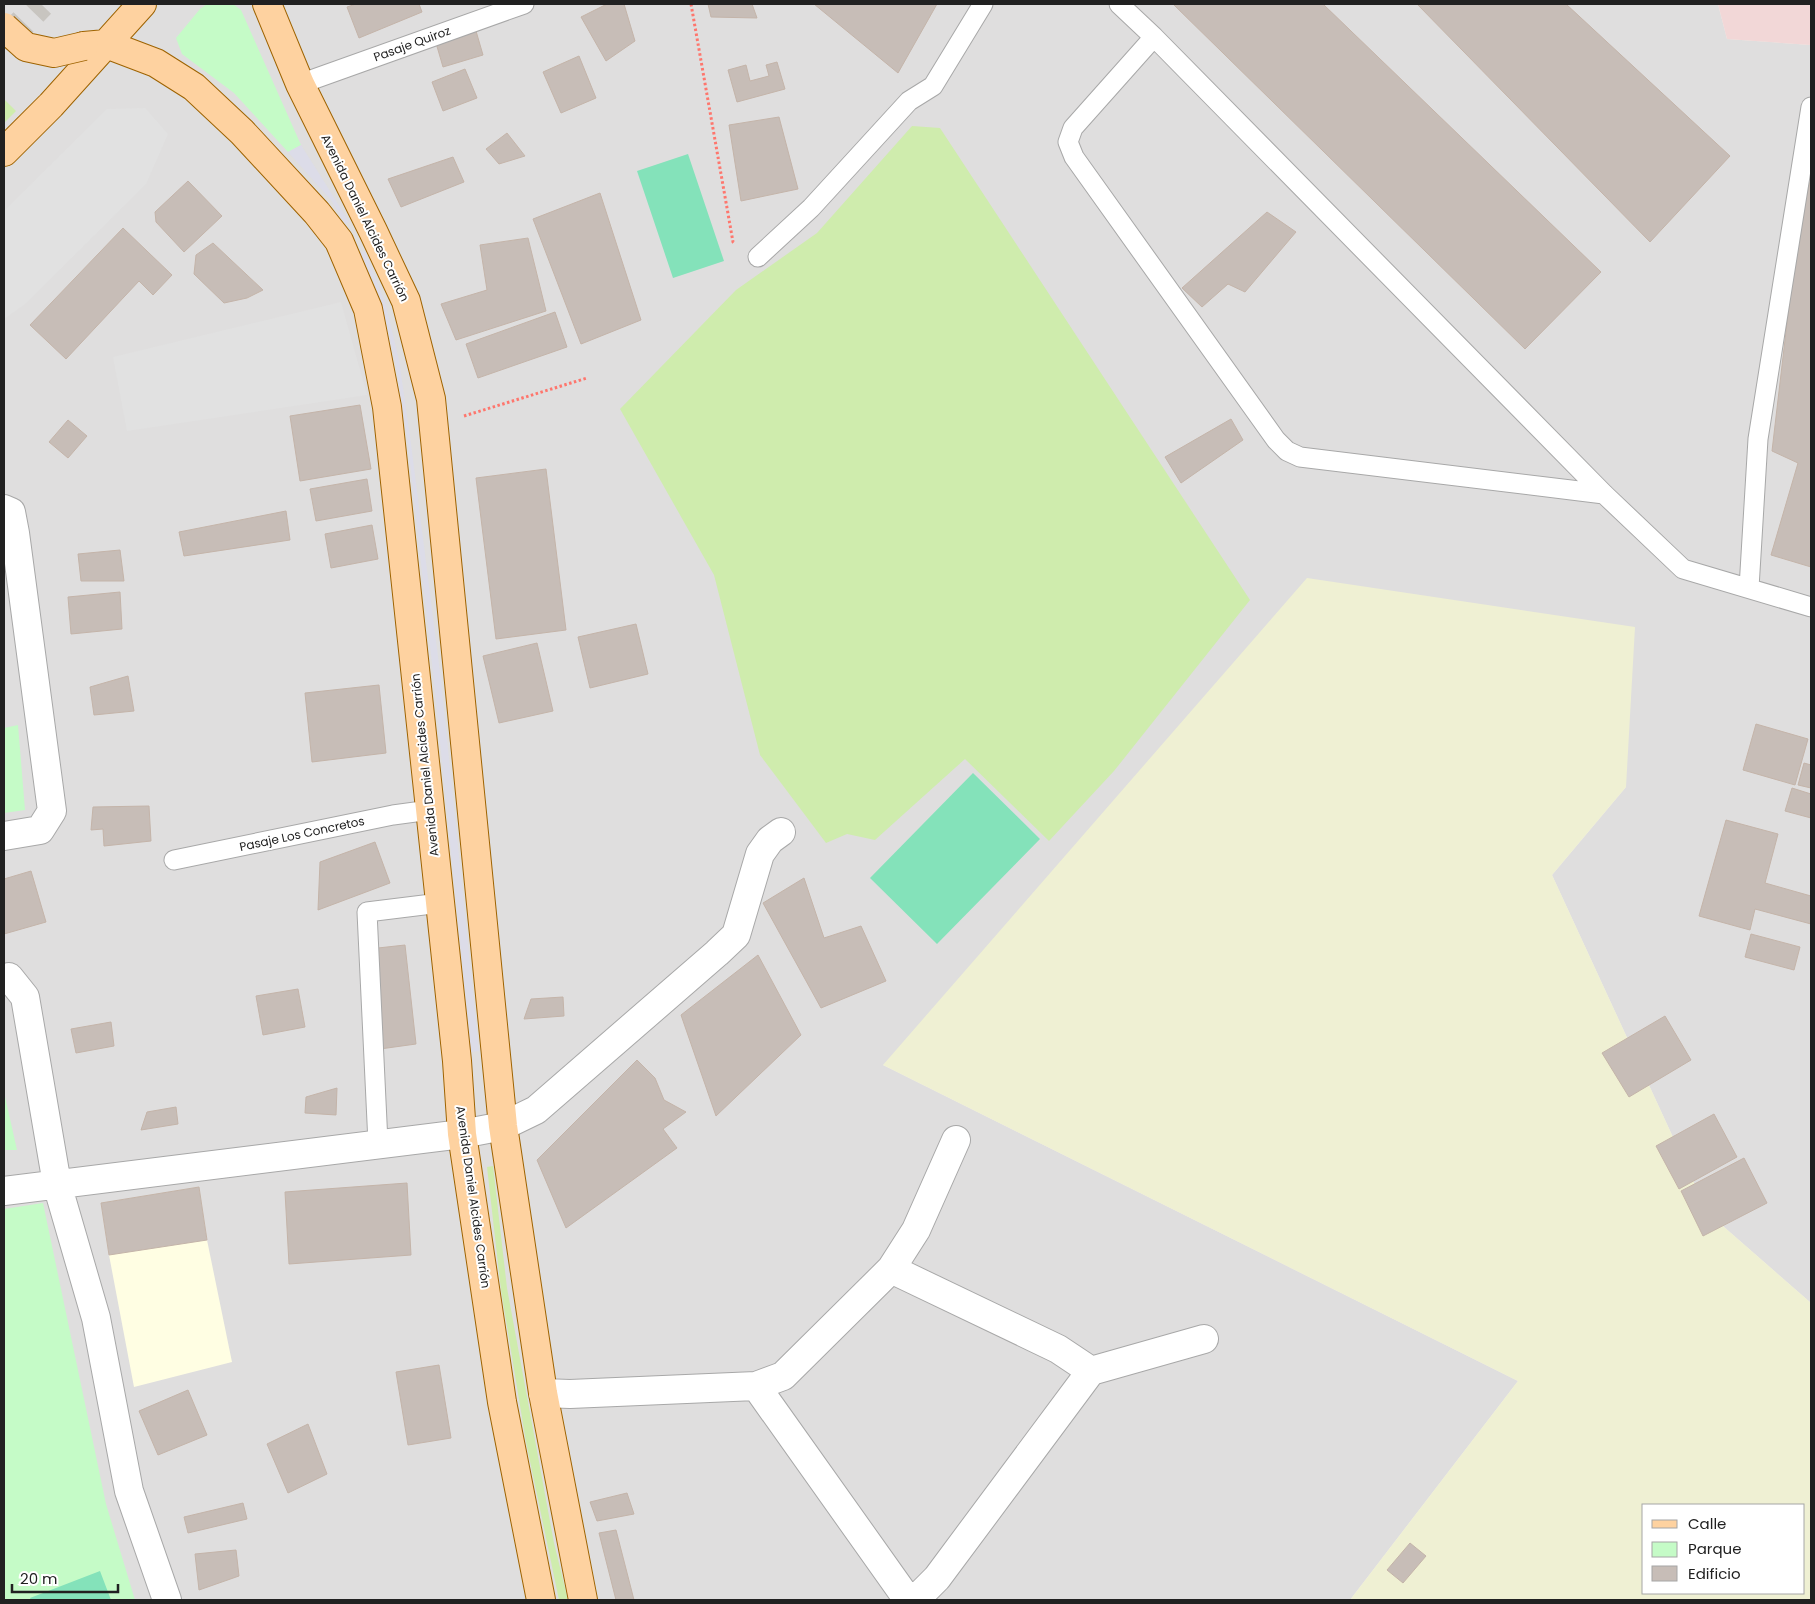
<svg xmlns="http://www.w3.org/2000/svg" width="1815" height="1604" font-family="Poppins,sans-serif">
  <rect width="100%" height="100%" fill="#f2eee8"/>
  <path fill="#dfdede" d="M4 4H1718L1727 39 1811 45V1303L1708 1213 1552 875 1626 787 883 1065 1518 1381 1350 1600H4Z"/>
  <path fill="#f2d7d7" d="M1718 4H1811V45L1727 39Z"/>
  <path fill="#fffee3" d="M199 1187 207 1240 232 1362 134 1387 109 1255 101 1203Z"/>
  <path fill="#eff0d3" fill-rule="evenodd" d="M1307 578 1635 627 1626 787 1552 875 1708 1213 1811 1303V1600H1350L1518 1381 883 1065ZM1644 1505H1804V1593H1644Z"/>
  <path fill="#cfecad" d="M4 99 16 111 4 123Z
    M912 126 940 128 1250 600 1114 771 1049 841 965 759 875 840 847 834 826 843 760 755 714 575 620 409 736 290 817 233Z
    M493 1166 507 1288 554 1543 568 1600H559L526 1442 501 1290 487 1167Z"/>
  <path fill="#c5fbc7" d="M207 4H233L241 10 301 145 288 152 234 93 182 54 176 38 200 9Z
    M18 725 25 810 4 813V728Z
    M4 1092 17 1150H4Z
    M43 1203 106 1504 135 1600H4V1209Z"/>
  <path fill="#84e2ba" d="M688 154 724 261 673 278 637 171Z
    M973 773 1040 839 937 944 870 878Z
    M100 1571 111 1600H31L30 1598Z"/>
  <path fill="#e1e1e1" d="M145 108 168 134 146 184 25 304 4 319V211L107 109Z
    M341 302 367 395 127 431 113 357Z"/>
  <path fill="#dcdce8" d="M301 145 325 183 349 222 345 224 331 200 288 152Z
    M365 251 385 302 399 360 411 444 441 680 479 1051 471 1052 434 682 408 444 395 360 381 304 373 280 359 253Z"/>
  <path fill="#c7bdb7" stroke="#c4b4a9" d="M356 4H419L422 12 359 38 347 7Z
    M607 4H624L635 41 606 61 581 17Z
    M708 4H752L757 18 711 17Z
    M814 4H937L898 73Z
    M1173 4H1323L1601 272 1525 349Z
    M1417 4H1566L1730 156 1650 242Z
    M476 31 483 55 443 67 436 43Z
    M579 56 596 98 561 113 543 72Z
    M777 62 785 89 737 102 728 70 746 65 750 81 769 76 766 65Z
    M465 69 477 98 443 111 432 82Z
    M779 117 798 189 741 201 729 125Z
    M507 133 525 156 499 164 486 149Z
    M453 157 464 182 401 207 388 179Z
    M1811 178V567L1771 555 1798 463 1772 451 1798 229Z
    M188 181 222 216 184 252 156 222 155 212Z
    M600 193 641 320 581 344 533 219Z
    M1267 212 1296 232 1245 292 1228 284 1202 307 1182 288Z
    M123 228 172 275 153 295 139 281 66 359 30 325Z
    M528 238 546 311 456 340 441 304 487 290 480 245Z
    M213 243 263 290 247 298 224 303 194 274 196 255Z
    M555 312 567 347 478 378 466 344Z
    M360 405 371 469 300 481 290 416Z
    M1231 419 1243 440 1181 483 1165 457Z
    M68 420 87 436 68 458 49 442Z
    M546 469 566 630 496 639 476 478Z
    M367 479 372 511 316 521 310 489Z
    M286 511 290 540 184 556 179 532Z
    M372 525 378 559 331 568 325 534Z
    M120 550 124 581H81L78 554Z
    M120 592 122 629 71 634 68 597Z
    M636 624 648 674 590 688 578 637Z
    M537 643 553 711 499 723 483 656Z
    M128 676 134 711 94 715 90 687Z
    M379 685 386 753 312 762 305 693Z
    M1756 724 1808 739 1795 785 1743 770Z
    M1804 763 1811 765V788L1798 785Z
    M1792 788 1811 794V818L1785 811Z
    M149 806 151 841 104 846 103 829 91 830 93 807Z
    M1726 820 1778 834 1765 883 1811 896V924L1755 909 1750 930 1699 916Z
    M375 842 390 883 318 910 320 862Z
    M31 871 46 922 4 934V879Z
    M804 878 824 938 861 926 886 981 821 1008 763 903Z
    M1751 934 1800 947 1794 970 1745 957Z
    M405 945 416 1044 380 1049 369 949Z
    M758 955 801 1035 716 1116 681 1015Z
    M298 989 305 1027 263 1035 256 996Z
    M563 997 564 1016 524 1019 531 999Z
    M1665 1016 1691 1060 1629 1097 1602 1053Z
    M111 1022 114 1046 76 1053 71 1029Z
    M637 1060 655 1078 664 1100 686 1112 663 1129 677 1148 566 1228 537 1160Z
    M337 1088 336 1115 305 1113 306 1097Z
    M176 1107 178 1124 141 1130 147 1112Z
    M1714 1114 1737 1157 1679 1189 1656 1146Z
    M1744 1158 1767 1203 1703 1236 1681 1191Z
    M407 1183 411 1255 289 1264 285 1192Z
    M199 1187 207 1240 109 1255 101 1203Z
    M439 1365 451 1438 408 1445 396 1372Z
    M188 1390 207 1435 158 1455 139 1411Z
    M308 1424 327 1474 288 1493 267 1444Z
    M627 1493 634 1514 597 1521 590 1502Z
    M243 1503 247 1519 188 1533 184 1517Z
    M616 1530 634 1600H616L599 1533Z
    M1410 1543 1426 1556 1403 1583 1387 1570Z
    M236 1550 239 1576 199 1590 195 1554Z"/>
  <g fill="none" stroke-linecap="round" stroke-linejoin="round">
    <path stroke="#c8c5c0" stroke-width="28" stroke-dasharray="28 14" stroke-linecap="butt" d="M4 42 41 4"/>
    <defs>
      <path id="lane" d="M1119 4 1154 37 1604 494 1683 569 1811 607
        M1154 37 1073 128 1068 142 1074 157 1276 440 1287 451 1300 457 1604 494
        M300 84 524 4
        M758 257 811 208 909 101 933 86 983 4
        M1749 588 1758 439 1811 107
        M174 860 393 815 430 810
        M378 1143 367 912 440 903"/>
      <path id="street" d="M4 509 11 512 15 533 52 811 40 830 4 836
        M4 979 9 977 25 997 57 1184 96 1318 129 1491 167 1600
        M4 1191 462 1134 503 1126 536 1110 717 953 736 935 760 854 770 840 781 832
        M891 1269 1058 1349 1091 1371 937 1578 915 1600
        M1091 1371 1204 1339
        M756 1386 908 1600
        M543 1393 570 1394 756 1386 783 1376 891 1269 916 1230 956 1140"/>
      <path id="primary" d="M267 4 300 84 373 231 406 301 431 399 503 1126 543 1393 583 1600
        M84 46 106 44 156 63 194 87 242 132 317 213 339 241 368 309 387 407 457 1061 462 1134 502 1402 541 1600
        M4 152 51 105 142 4"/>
    </defs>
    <use href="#lane" stroke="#a8a8a8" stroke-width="21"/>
    <use href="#street" stroke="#a8a8a8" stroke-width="30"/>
    <use href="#primary" stroke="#9e6300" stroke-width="30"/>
    <path stroke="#fe766d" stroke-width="3" stroke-dasharray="2.5 2.5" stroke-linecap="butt" d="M691 4 733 242 735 244
      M464 416 587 378"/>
    <use href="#lane" stroke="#fff" stroke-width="19"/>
    <use href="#street" stroke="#fff" stroke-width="28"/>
    <use href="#primary" stroke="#fed2a0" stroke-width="28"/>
    <defs>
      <path id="primary-bridge" d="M4 27 26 47 54 53 84 46"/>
    </defs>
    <use href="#primary-bridge" stroke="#9e6300" stroke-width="30" stroke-linecap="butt"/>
    <use href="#primary-bridge" stroke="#fed2a0" stroke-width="28"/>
  </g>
  <g text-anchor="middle" stroke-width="4" stroke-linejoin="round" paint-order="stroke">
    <g font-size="12" fill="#212121" stroke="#fff">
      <text transform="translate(412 44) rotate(-20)" y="4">Pasaje Quiroz</text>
      <text transform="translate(365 218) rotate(64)" y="4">Avenida Daniel Alcides Carrión</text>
      <text transform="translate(425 765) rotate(-96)" y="4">Avenida Daniel Alcides Carrión</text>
      <text transform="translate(302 834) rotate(-12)" y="4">Pasaje Los Concretos</text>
      <text transform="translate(473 1197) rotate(82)" y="4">Avenida Daniel Alcides Carrión</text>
    </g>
  </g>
  <rect width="1815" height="1604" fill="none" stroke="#212121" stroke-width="10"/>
  <rect x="1642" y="1504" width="162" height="90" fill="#ffffff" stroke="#a6a6a6"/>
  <rect x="1652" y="1520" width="25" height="8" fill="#fed2a0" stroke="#a6a6a6"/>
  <text x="1688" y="1529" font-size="15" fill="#212121">Calle</text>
  <rect x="1652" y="1542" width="25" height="15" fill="#c5fbc7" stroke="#a6a6a6"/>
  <text x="1688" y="1554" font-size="15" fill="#212121">Parque</text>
  <rect x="1652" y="1566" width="25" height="15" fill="#c7bdb7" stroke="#a6a6a6"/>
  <text x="1688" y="1579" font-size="15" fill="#212121">Edificio</text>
  <path d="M12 1584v8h106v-8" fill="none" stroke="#212121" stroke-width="2.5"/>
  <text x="20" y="1584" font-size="15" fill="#212121" stroke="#ffffff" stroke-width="4" paint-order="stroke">20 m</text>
</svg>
